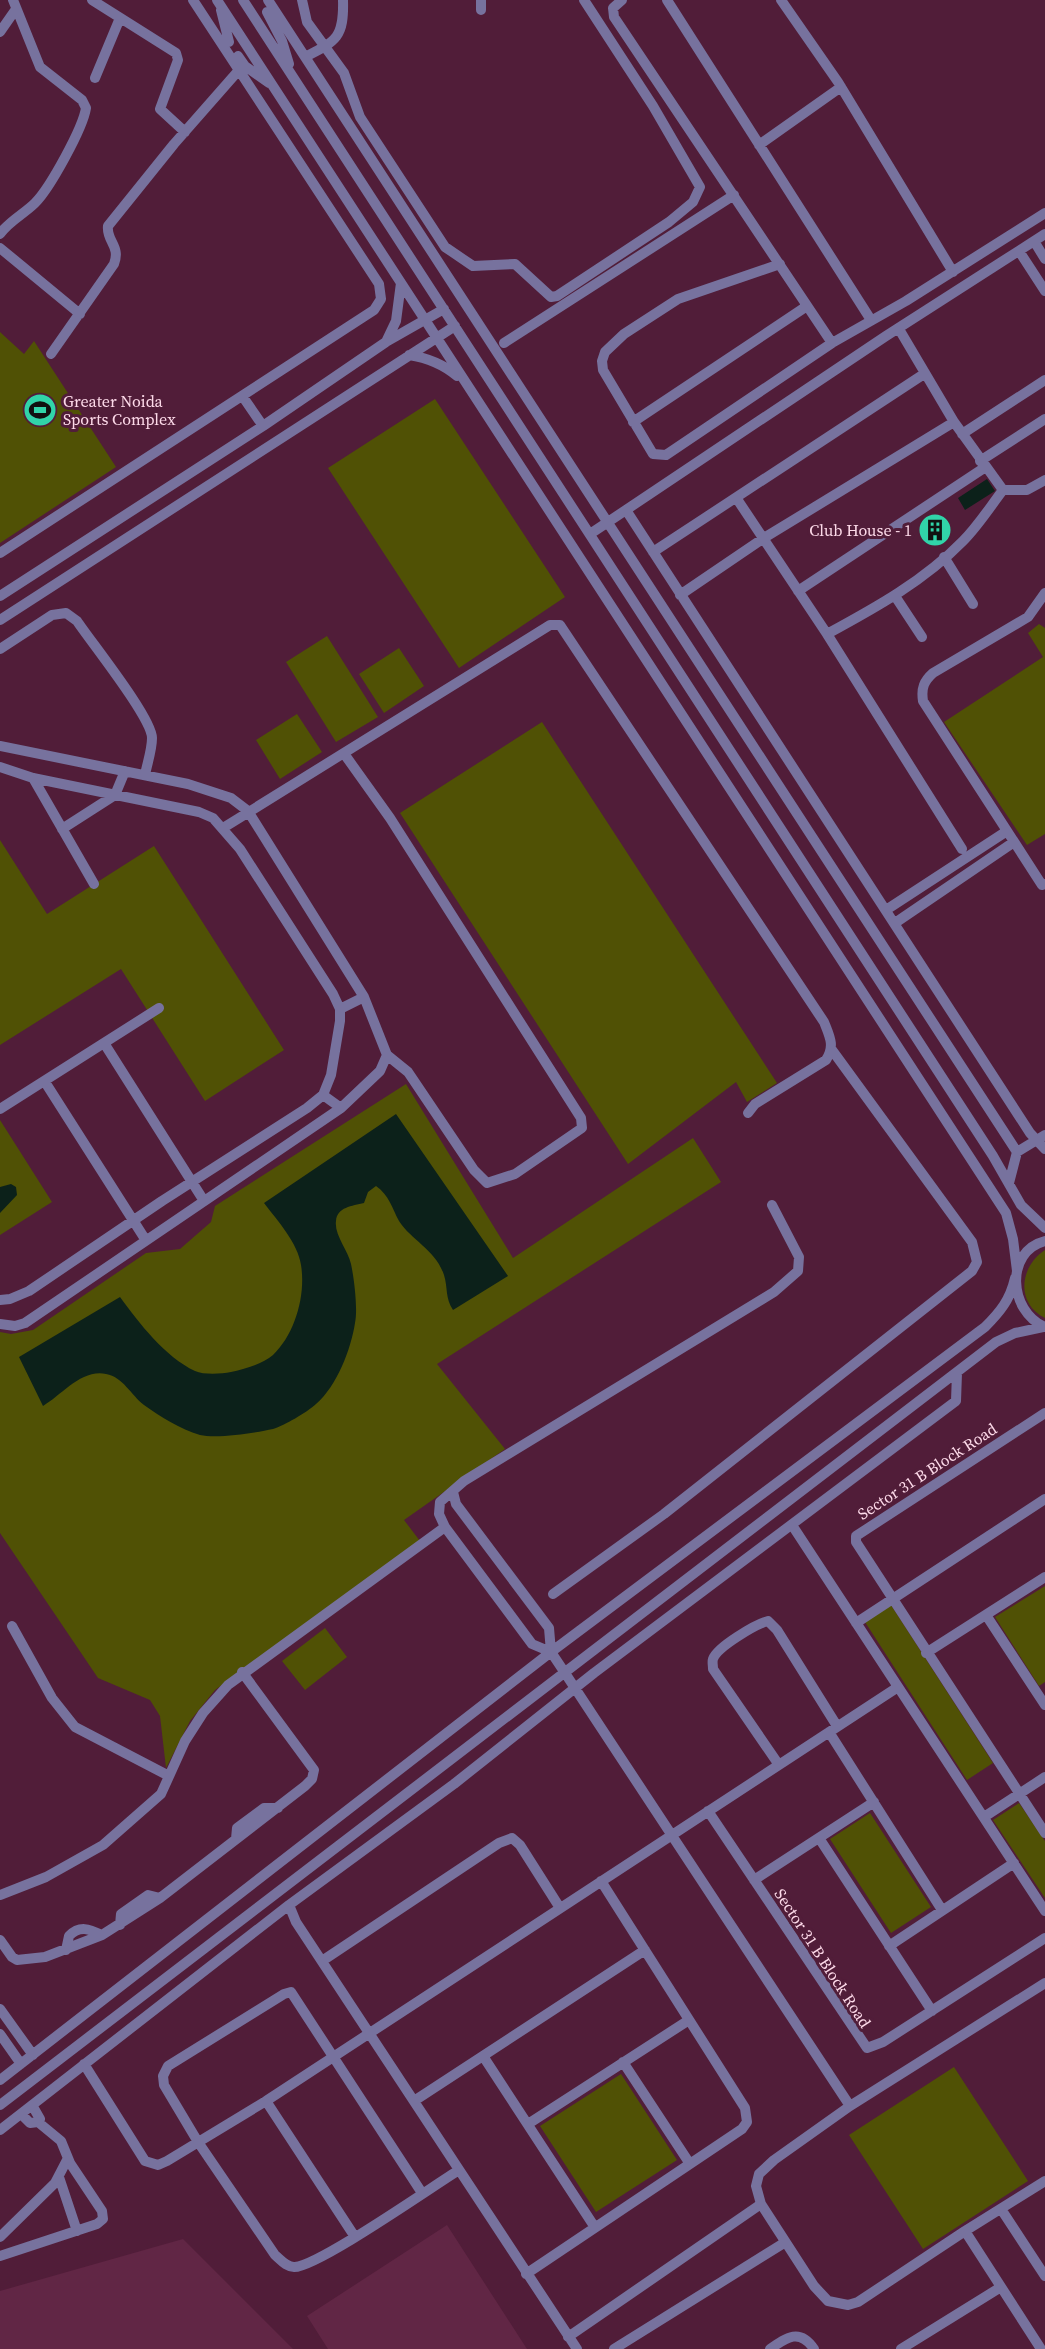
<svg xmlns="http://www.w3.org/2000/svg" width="1045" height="2349" font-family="'Source Serif 4',serif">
  <rect width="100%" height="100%" fill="#511d39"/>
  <path fill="#612645" d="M447 2225 527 2349H328L307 2316Z
    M183 2239 293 2349H0V2291Z"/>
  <path fill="#505105" d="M0 332 24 354 34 341 116 467 0 543Z
    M435 399 565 597 459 668 328 468Z
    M1039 624 1045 628V834L1027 845 944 722 1043 657 1028 633Z
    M327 636 378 717 336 742 286 662Z
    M399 648 424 686 384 713 359 674Z
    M297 714 322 752 280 779 256 740Z
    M542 722 777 1083 747 1102 736 1082 628 1164 400 813Z
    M0 840 47 914 154 846 284 1050 205 1101 121 969 0 1045Z
    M406 1084 513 1258 693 1138 721 1182 437 1364 505 1449 404 1520 420 1541 215 1690 190 1721 166 1768 160 1716 150 1700 98 1678 0 1533V1332L11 1334 33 1330 146 1253 180 1249 211 1222 215 1206Z
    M0 1120 52 1202 0 1235Z
    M1045 1250V1318C1015 1303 1020 1266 1045 1250Z
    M1045 1586V1682L1039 1686 995 1617Z
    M891 1605 993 1763 967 1780 865 1622Z
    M325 1628 347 1657 305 1690 282 1661Z
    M1019 1803 1045 1841V1898L993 1820Z
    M870 1813 931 1907 891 1933 830 1839Z
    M954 2067 1028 2181 923 2249 849 2135Z
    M621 2074 677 2160 596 2212 540 2126Z"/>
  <path fill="#0c211a" d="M987 479 995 491 965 510 958 498Z
    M396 1114 508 1276 453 1310C445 1298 448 1288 444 1275 436 1250 412 1241 399 1221 392 1208 389 1195 376 1186L368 1192 364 1203C352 1206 337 1207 336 1221 334 1235 348 1250 351 1264 354 1278 358 1309 355 1323 351 1349 337 1386 316 1404 306 1413 285 1425 273 1429 255 1433 217 1439 200 1435 180 1429 161 1417 144 1405 131 1395 123 1377 106 1374 81 1369 62 1395 43 1406L19 1357 120 1297C139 1323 165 1357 195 1371 204 1375 221 1374 231 1372 244 1369 263 1364 273 1355 295 1334 306 1295 301 1265 298 1243 277 1220 264 1203Z
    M11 1184 16 1187 17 1195 0 1213V1187Z"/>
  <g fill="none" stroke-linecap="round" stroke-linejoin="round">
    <path stroke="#77729e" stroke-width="10" d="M92 0 176 53 178 60 160 109 185 132
      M217 0 1006 1213 1013 1239 1017 1271
      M243 0 993 1156 1021 1205 1045 1228
      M268 0 1017 1152 1009 1183
      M302 0 307 22 344 73 360 117 445 247 473 266 515 264 551 297 557 296 669 222 693 202 700 187 653 106 584 0
      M481 0V10
      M622 0 613 8 614 17 832 343
      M667 0 871 320
      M781 0 838 82 953 272
      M221 10 229 42
      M267 12 282 41 289 64
      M0 32 16 9
      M238 56 245 66 269 83
      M305 57C337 41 344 37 343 0
      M95 78 120 18
      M759 145 841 87
      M0 234C9 221 24 214 35 203 50 188 83 128 86 108L82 100 40 67 13 0
      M1034 241 1045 259
      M0 248 80 314
      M1019 251 1045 291
      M780 264 678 299 624 334 605 352 602 361 603 370 653 454 666 455 832 343 906 301 1045 213
      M899 329 954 422 1003 490H1027L1045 480
      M386 342 396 321 401 283
      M504 343 734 195
      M51 354 114 264C121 246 106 241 108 226L174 144 239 70
      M409 355C428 358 443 364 457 376
      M243 397 263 426
      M633 422 807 306
      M962 434 1045 380
      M980 461 1045 419
      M737 499 827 634 962 849
      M626 510 1030 1133 1045 1149
      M590 534 886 336 1045 234
      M653 552 924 374
      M0 553 374 310 381 299 379 284 193 0
      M944 557 973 604
      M798 591 984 468
      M1045 593 1028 617 933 673C924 681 921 688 923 701L1042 885 1045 884
      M680 595 764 538 954 422
      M0 596 263 426 386 342 444 309
      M895 596 922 637
      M0 620 455 326
      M827 634C875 608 924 581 963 541 978 526 990 507 1003 490
      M0 649 52 615 66 613 77 621C91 642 152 718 152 738 152 750 147 764 145 775
      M0 746 188 784 231 798 248 811 364 997 387 1055 380 1071 341 1108 25 1323 15 1326 0 1324
      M345 755 390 818 581 1118 582 1128 515 1174 487 1183 474 1170 408 1072 387 1055
      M0 767 33 778 199 812 213 818 240 849 333 994 340 1009V1021L331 1075 323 1095 307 1108 162 1201 29 1291 10 1299 0 1300
      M33 778 94 884
      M223 828 550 625H560L824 1022C830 1037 835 1046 826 1060L755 1104 748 1113
      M62 829 115 795 125 771
      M886 910 1007 831
      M895 923 1014 842
      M340 1009 364 997
      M104 1043 204 1201
      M45 1082 145 1239
      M323 1095 341 1108
      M0 1109 159 1008
      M1017 1152 1045 1135
      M1045 1327C1008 1311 1005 1251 1045 1241
      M1045 1413 856 1536V1542L1045 1833
      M453 1492 456 1504 549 1628 551 1652 565 1673 850 2106
      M792 1525 1045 1911
      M553 1594 664 1514 972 1271 977 1262 972 1242 832 1050
      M986 1615 1045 1705
      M856 1623 1045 1499
      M12 1626 52 1698 75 1727 169 1776
      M551 1652 532 1644 445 1527 439 1514 440 1502 464 1481 774 1292 798 1271 799 1257 772 1205
      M926 1653 1045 1577
      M829 1732 942 1910
      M779 1765 713 1669C713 1665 712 1662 713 1659 717 1647 756 1624 768 1621L777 1630 837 1726
      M708 1811 867 2048 883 2042 1045 1938
      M984 1817 1045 1777
      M819 1838 932 2011
      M236 1839 237 1828 264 1808H278
      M754 1880 874 1802
      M0 1895 46 1877 103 1845 161 1794 185 1741 203 1713 228 1685 445 1527
      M289 1905 296 1922 577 2349
      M120 1925 121 1914 148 1895 160 1898
      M0 1940 12 1957 17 1960 45 1957 102 1935 160 1898 305 1786 312 1779 314 1770 242 1672
      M889 1946 1014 1863
      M66 1950 69 1936C80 1925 89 1929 102 1935
      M322 1961 499 1843 512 1838 520 1845 560 1908
      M0 2009 33 2055
      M0 2034 21 2064
      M483 2056 594 2226
      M623 2062 690 2164
      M84 2064 145 2161 158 2165 167 2161 266 2101 898 1687
      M0 2080 551 1652 985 1327C1000 1312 1010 1300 1015 1278
      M266 2101 355 2237
      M414 2101 645 1950
      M0 2105 996 1342 1015 1333 1043 1327
      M21 2114 30 2123 38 2122 40 2119 32 2105
      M528 2124 689 2020
      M0 2130 289 1905 454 1784 594 1673 956 1401 957 1373
      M59 2177 77 2231
      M422 2193 291 1992 284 1994 168 2066 163 2076 164 2085 198 2142 275 2255C281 2260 286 2267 294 2267 316 2268 433 2186 459 2170
      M1001 2209 1045 2276
      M965 2231 858 2302 848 2305 828 2301 814 2286 761 2204 756 2186 759 2174 774 2160 850 2106 1045 1983
      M0 2237 55 2183 68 2158
      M0 2256 97 2224 103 2219 102 2211 70 2163 61 2141 38 2122
      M526 2274 742 2129 747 2122 745 2108 601 1881
      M568 2337 761 2204
      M614 2349 784 2243
      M770 2349C787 2337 800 2328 814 2349
      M901 2349 1001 2287
      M1041 2349 965 2231 1045 2181"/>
  </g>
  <defs>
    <symbol id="stadium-disc" viewBox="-11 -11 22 22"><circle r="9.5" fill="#31d4a9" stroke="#511d39"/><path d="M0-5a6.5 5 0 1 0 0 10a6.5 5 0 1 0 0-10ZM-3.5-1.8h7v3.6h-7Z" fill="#111"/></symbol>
    <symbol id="building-disc" viewBox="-11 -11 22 22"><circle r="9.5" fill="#31d4a9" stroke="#511d39"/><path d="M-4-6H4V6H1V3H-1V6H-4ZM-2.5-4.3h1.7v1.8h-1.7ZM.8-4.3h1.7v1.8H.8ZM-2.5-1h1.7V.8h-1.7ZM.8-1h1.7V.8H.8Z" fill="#111"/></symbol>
  </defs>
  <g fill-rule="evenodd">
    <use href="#stadium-disc" x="21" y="391" width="38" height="38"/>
    <use href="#building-disc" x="916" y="511" width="38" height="38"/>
  </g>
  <g text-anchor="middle" stroke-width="6" stroke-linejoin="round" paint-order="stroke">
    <g font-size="16" fill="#fddae9" stroke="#511d39" text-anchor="start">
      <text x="63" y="407">Greater Noida<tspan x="63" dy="18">Sports Complex</tspan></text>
      <text x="912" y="536" text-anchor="end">Club House - 1</text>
    </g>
    <g font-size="16" fill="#fddae9" stroke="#511d39">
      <text transform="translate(927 1471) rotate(-33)" y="6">Sector 31 B Block Road</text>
      <text transform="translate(823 1958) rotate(57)" y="6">Sector 31 B Block Road</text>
    </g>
  </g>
</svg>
